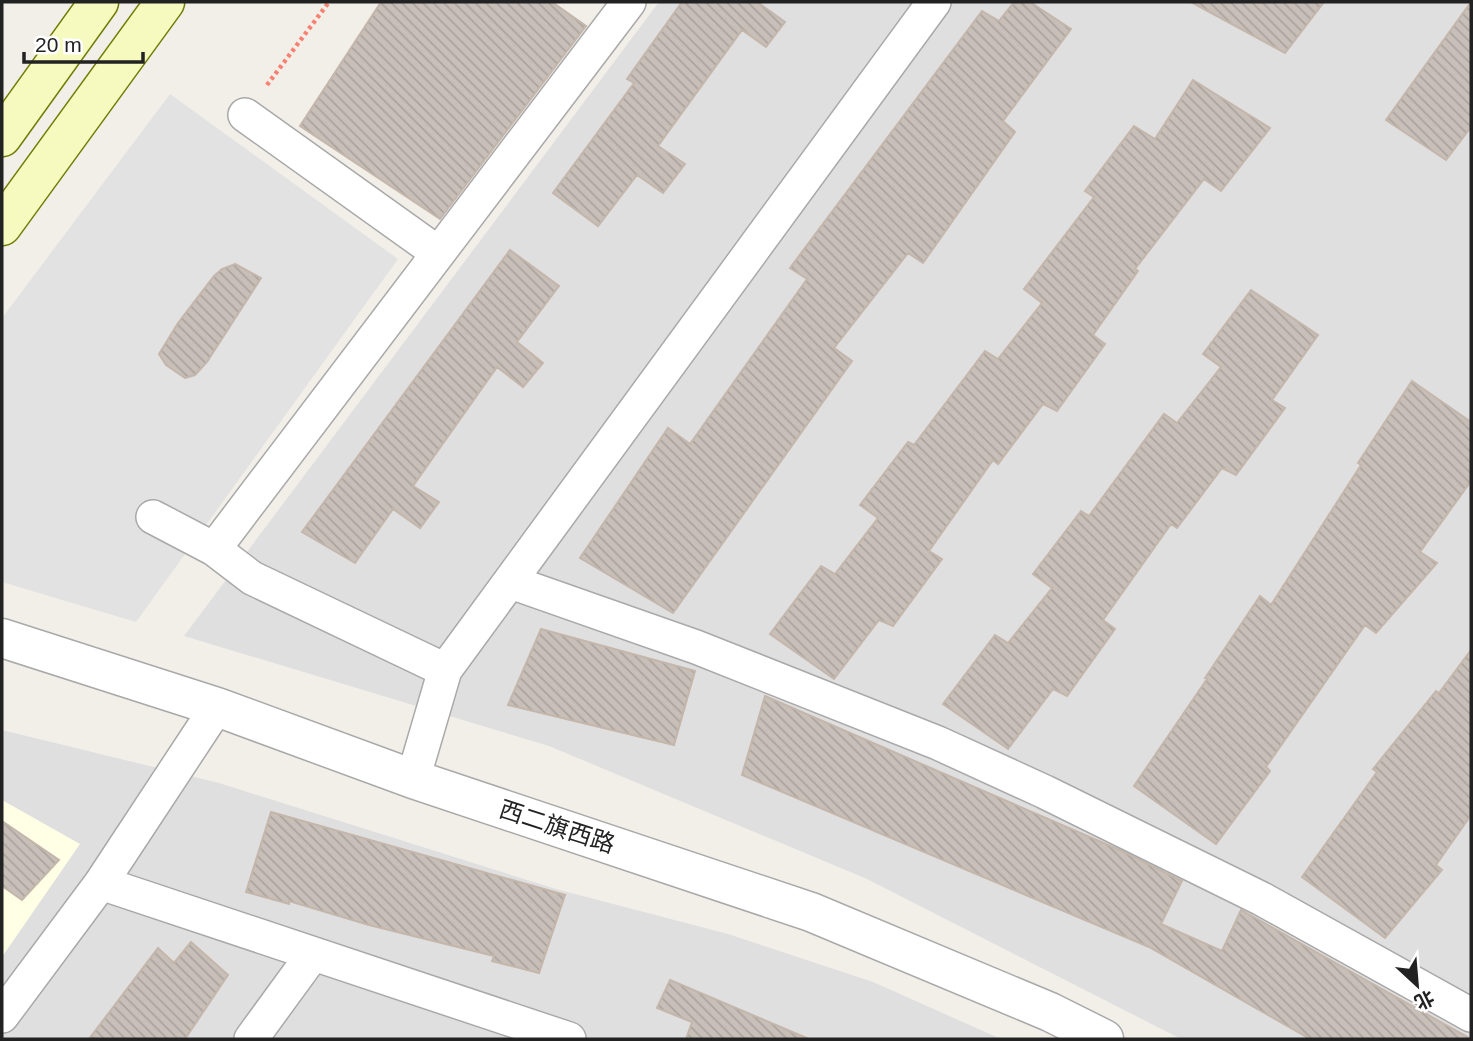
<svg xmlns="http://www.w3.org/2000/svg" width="1473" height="1041" font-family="Helvetica,'Noto Sans SC',sans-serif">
  <defs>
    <pattern id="building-back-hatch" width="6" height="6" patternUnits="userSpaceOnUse" patternTransform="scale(1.75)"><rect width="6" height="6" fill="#c7bfb8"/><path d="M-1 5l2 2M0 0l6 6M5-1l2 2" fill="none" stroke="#aba49e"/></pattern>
  </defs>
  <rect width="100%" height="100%" fill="#f2efe9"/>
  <path fill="#e0dfdf" d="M659 2H1471V1039H1181L867 879 549 746 184 636Z
    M2 730 219 783 556 889 728 934 873 982 1001 1039H2Z"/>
  <path fill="#ffffe5" d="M2 800 80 844 2 957Z"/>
  <path fill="#e2e2e2" d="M170 94 398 259 136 622 2 582V318Z"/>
  <path fill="url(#building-back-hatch)" stroke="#c4b6ab" stroke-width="2" d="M381 2H552L586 26 440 219 300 126Z
    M682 2H762L760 4 785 22 766 47 742 30 658 146 685 164 663 193 637 175 598 226 553 193 634 83 627 79Z
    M1014 2H1030L1071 29 1003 121 1015 132 923 263 908 253 834 348 852 361 673 613 580 558 668 428 690 444 807 279 790 268 982 11 999 21Z
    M1191 2H1324L1285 53Z
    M1471 2V127L1446 160 1386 120Z
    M1193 80 1270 128 1221 191 1204 179 1135 269 1138 271 1093 335 1105 344 1057 411 1043 404 998 464 993 460 929 551 942 559 893 626 879 620 834 679 770 634 821 566 835 574 878 518 860 505 908 442 914 445 985 351 998 359 1042 303 1024 289 1094 197 1085 191 1134 126 1155 139Z
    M510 250 559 286 517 342 543 363 523 387 497 367 413 486 439 502 420 528 393 509 355 563 302 532Z
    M235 264 261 278 207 362 195 375 185 378 166 365 159 354 178 323 214 276 222 269Z
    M1251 290 1318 335 1272 400 1285 408 1236 475 1222 468 1177 528 1171 524 1103 620 1115 629 1067 696 1053 689 1008 749 943 704 995 635 1008 643 1052 588 1033 574 1081 511 1089 516 1164 414 1177 423 1221 367 1203 354Z
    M1412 381 1471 422V481L1420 552 1437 563 1376 633 1365 625 1266 767 1270 771 1216 844 1134 786 1207 679 1205 678 1260 596 1271 605 1361 465 1358 463Z
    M541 629 695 671 674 745 508 705Z
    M1471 650V815L1436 865 1442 870 1385 938 1302 877 1377 772 1373 769 1436 691 1439 693Z
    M765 696 1122 851 1182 881 1161 924 1222 951 1241 910 1471 1039H1310L1149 947 742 775Z
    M271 812 565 895 539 973 492 961 494 956 369 925 289 901V904L246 892Z
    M2 821 59 860 22 900 2 886Z
    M191 942 228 975 185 1039H89L158 948 174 963Z
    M670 980 809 1039H686L692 1022 657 1008Z"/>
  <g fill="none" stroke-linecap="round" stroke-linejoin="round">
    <defs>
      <path id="minor" d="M245 115 438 253
        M153 517 214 549 252 578 445 670
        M214 549 629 2
        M511 582 696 647 938 743 1045 792 1262 899 1471 1015
        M413 779 445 670 934 2
        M101 883 569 1039
        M2 1016 101 883 217 707
        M251 1039 313 954"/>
      <path id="tertiary" d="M2 638 217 707 413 779 811 912 1050 1012 1104 1039"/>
      <path id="secondary" d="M2 137 99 2
        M2 226 165 2"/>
    </defs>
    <use href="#minor" stroke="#a9a9a9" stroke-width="36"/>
    <use href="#tertiary" stroke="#a9a9a9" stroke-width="41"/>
    <use href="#secondary" stroke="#707d05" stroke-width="41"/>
    <path stroke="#fa8072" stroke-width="4.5" stroke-dasharray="3.5 3.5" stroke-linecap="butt" d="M267 85 329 2"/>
    <use href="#minor" stroke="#fff" stroke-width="33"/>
    <use href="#tertiary" stroke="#fff" stroke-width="38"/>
    <use href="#secondary" stroke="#f7fabf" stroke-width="38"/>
  </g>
  <g text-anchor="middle" stroke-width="6" stroke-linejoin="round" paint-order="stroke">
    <g font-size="24" fill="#222" stroke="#fff">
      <text transform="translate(557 827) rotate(18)" y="8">西二旗西路</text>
    </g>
  </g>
  <rect width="1473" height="1041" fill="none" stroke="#222222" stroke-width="7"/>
  <g transform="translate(1417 985) rotate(154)" stroke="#ffffff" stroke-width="5" paint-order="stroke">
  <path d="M0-5L12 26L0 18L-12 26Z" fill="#222222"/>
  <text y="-10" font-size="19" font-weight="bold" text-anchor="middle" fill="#222222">北</text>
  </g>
  <path d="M24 52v10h119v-10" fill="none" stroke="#222222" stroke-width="3.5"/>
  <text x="35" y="52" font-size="21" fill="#222222" stroke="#ffffff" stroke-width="5" paint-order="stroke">20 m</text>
</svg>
